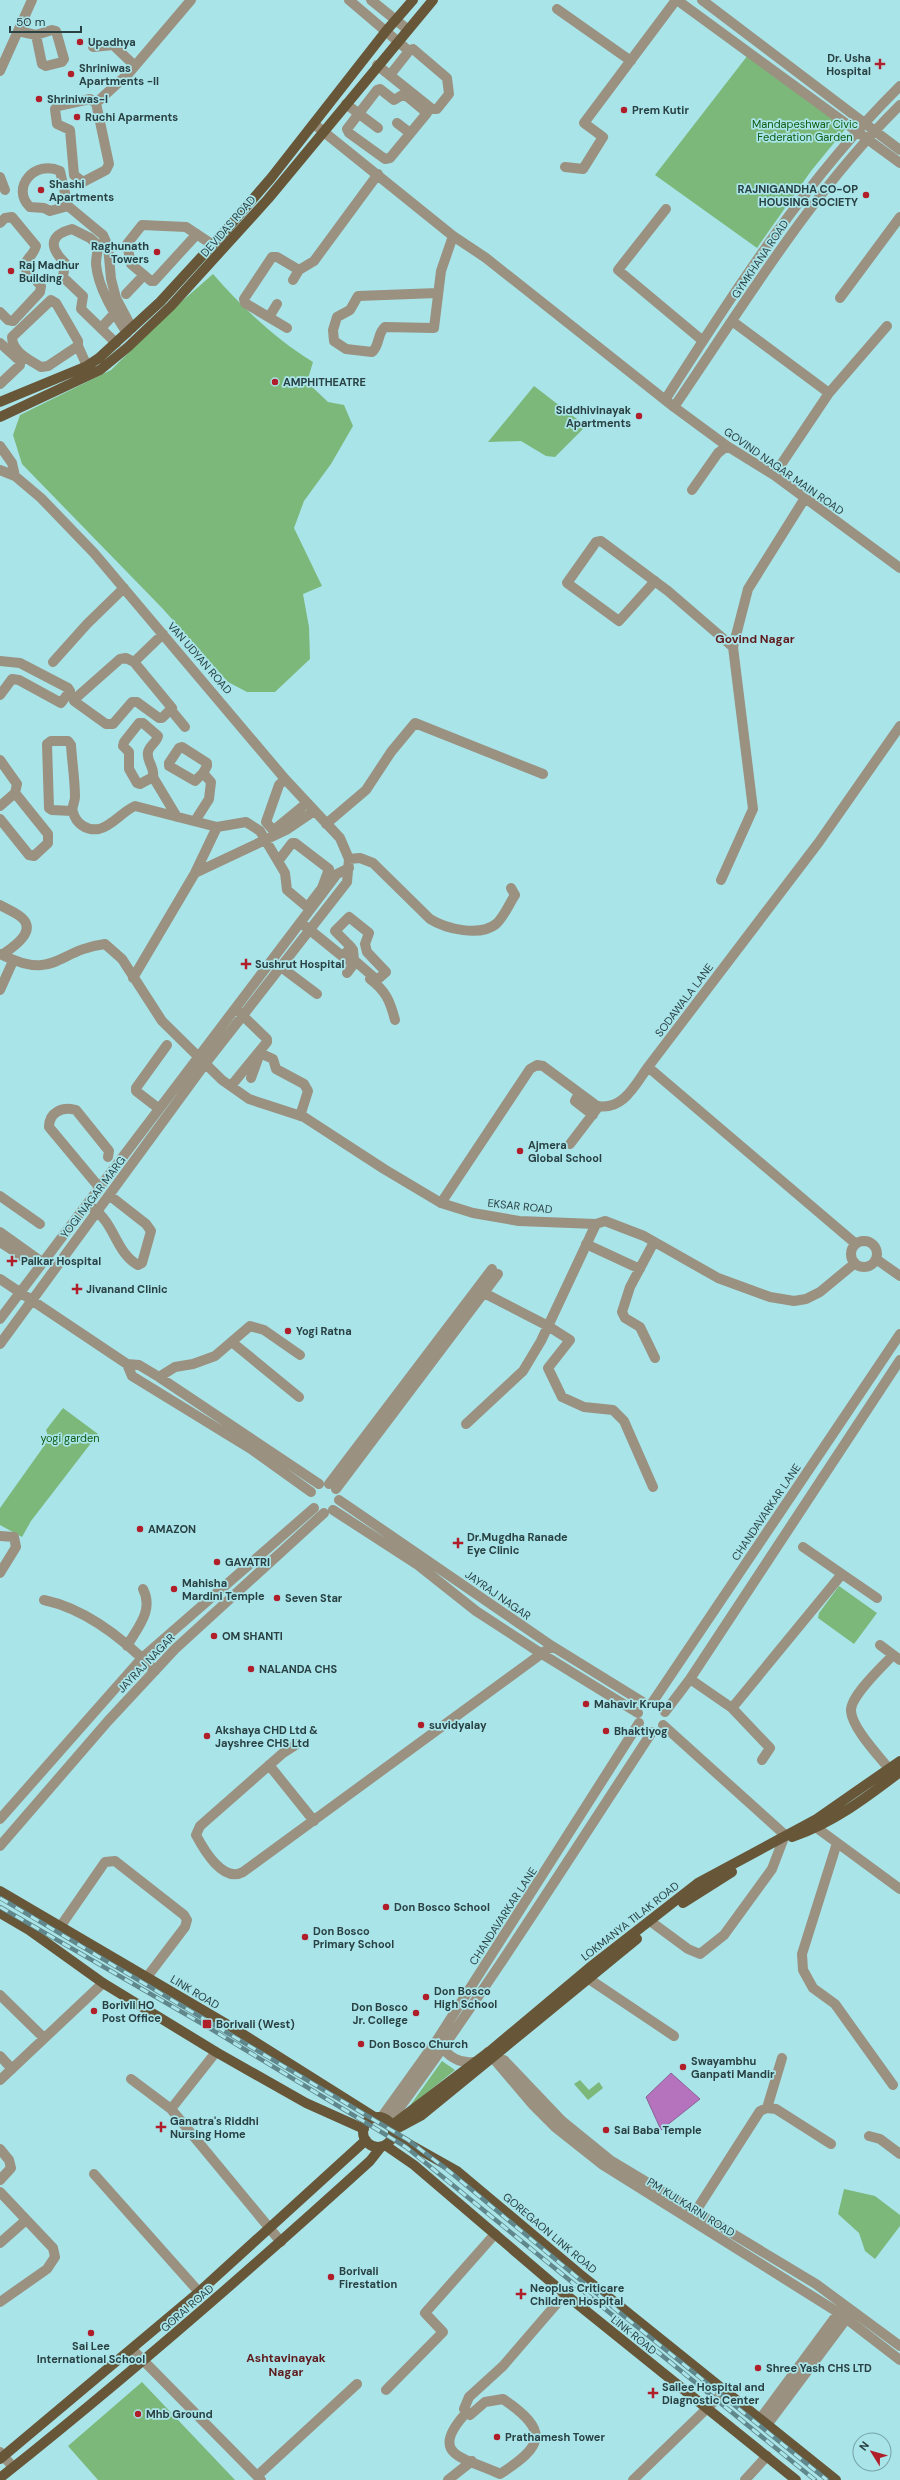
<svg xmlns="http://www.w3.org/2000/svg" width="900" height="2480" font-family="'DM Sans',sans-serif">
  <rect width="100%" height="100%" fill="#a9e4e9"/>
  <path fill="#7db87b" d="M748 55 847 127 811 171 757 248 655 175Z
    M213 274C242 307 275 339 313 362L307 382 328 402 344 405 353 426 331 464 304 501 294 528 322 586 303 594 309 627 310 659 275 692H247L228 682 163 609 22 464 13 435 20 415 111 370 173 309Z
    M534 386 586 426 555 457 546 456 521 441 488 442Z
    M63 1408 98 1434 31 1521 22 1537 0 1525V1508L49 1439 46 1430Z
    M839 1586 877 1613 854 1644 818 1618 819 1613Z
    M442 2061 455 2070 409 2107Z
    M580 2080 589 2090 599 2082 603 2088 588 2100 574 2084Z
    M844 2189 875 2196 900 2215V2226L875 2259 865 2251 859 2233 838 2214Z
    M142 2382 235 2480H98L68 2446Z"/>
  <path fill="#b572bd" stroke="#8b6398" d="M671 2073 700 2099 661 2130 646 2097Z"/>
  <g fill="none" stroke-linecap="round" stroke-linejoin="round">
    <path stroke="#9a9180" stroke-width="10" d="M349 0 409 51 413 49 447 78 449 94 437 109H432L377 65
      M371 0 407 29
      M677 0 900 163
      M702 0 900 150
      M557 9 631 61
      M18 31 36 35 52 30 56 31 64 59 62 62 46 66 42 64 36 35
      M93 47 113 45 135 66
      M0 71 32 0
      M390 75 409 51
      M380 89 394 100 404 94 427 113 390 158 385 159 349 133 347 129 377 90Z
      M96 103 90 99 58 106 55 109 57 124 70 130 74 175 83 182 106 170 109 164 96 103 129 73 191 0
      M346 104 378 128
      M397 123 410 133
      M314 124 453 236 486 258 674 407 727 446 774 475 900 568
      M565 167 583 169 603 137 584 123 676 0
      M0 177 5 190
      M68 206 50 211 44 208 30 207C10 188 35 159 60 171L68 206 103 235 108 246 111 279 116 298 132 328
      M666 209 618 270 703 341
      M0 223 5 218 12 217 36 246C34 255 26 258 24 267L41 286 40 292 13 321 8 320 0 312
      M197 234 154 281H151L131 264 127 244 142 225 186 227 213 245
      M293 280 299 270
      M437 293 358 296 350 310 337 317 333 330 334 341 346 349 372 352C380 346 377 333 385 327L434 328 441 271 453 236
      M126 294 144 275
      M840 298 900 217
      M269 317 277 304
      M732 321 829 393 887 326
      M101 328 115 313
      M287 328 245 303 244 299 272 257H277L299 270 314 261 378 174
      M0 343 20 361V365L0 384
      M116 343 81 309 83 296 63 277 65 263C49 247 49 235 72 229L90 238 98 245C98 251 96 257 96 264 98 288 114 313 127 333
      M78 346 48 366 41 367C30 360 12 352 12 337L51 300 56 303 78 341V346L87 366
      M665 400C735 290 807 178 900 86
      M674 407C745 303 810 194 900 105
      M0 446 12 463 15 476
      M0 470 15 476 41 498 94 553 285 779 340 838 349 859 347 882 205 1064 0 1344
      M774 475 829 393
      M692 490 718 453 727 446
      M655 581 619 621 567 583 596 542 601 541 668 591 733 647
      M0 661 20 663 68 688 70 691 61 703 19 680 12 679 0 695
      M53 662 87 624 124 588
      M134 662 172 708 162 718H159L137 702H132L113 724H106L74 701 77 697 120 659 126 658 134 662 163 634
      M171 710 185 727
      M0 760 17 784 15 793 0 806
      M153 777 140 784 137 783 129 769V752L123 746 124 742 139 723H143L158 736C157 742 149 746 148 752 146 761 155 767 153 777L177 817
      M285 779 279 785 266 822 272 829H275L303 806
      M72 811 52 810 49 808 47 744 51 741H68L71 745C72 762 75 780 75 797 75 802 71 808 73 812 76 824 87 831 99 829 112 826 123 811 135 806L217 827 195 873 133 978
      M0 819 29 855 34 856 48 843V834L15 793
      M195 821 209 799 211 782 203 773 207 766V763L182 747 179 748 169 763V766L195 781 203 773
      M326 824 366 790 391 752 415 723 543 774
      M217 827 246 822 260 831 285 873 287 890 306 906 309 905 322 888 329 869 295 843H292L279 860
      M349 859 360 858 373 863 430 919C446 929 480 937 496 924 504 917 509 904 515 895L511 888
      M195 873 286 830 314 811
      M721 880 753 809 733 647 748 589 805 498
      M0 905C7 909 20 914 24 920 35 934 10 949 2 955
      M305 926 347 960
      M0 954C56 982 56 950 105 944L122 959 162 1021 222 1080 249 1099 304 1117 384 1169 441 1203 473 1213 519 1221 596 1224 605 1221 644 1236 718 1278 770 1297 794 1301 806 1299 820 1292 855 1263
      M343 956 351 947 335 931 349 917 369 933 365 944 367 952 386 972 377 980 354 960 353 950 351 947
      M281 967 317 994
      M347 973 353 965
      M370 979C386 991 390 1001 395 1020
      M0 990 13 961
      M251 1078 259 1056 262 1054 273 1059 276 1069 304 1084 308 1091 300 1116
      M231 1086 267 1042V1039L239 1012
      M579 1093 575 1101 593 1115
      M158 1108 136 1091V1088L167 1045
      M570 1144 599 1106
      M99 1187 49 1127C49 1112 63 1106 76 1110L109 1151 108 1157
      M0 1196 40 1224
      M441 1203 530 1069 537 1065 543 1066 597 1106C623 1111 635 1085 648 1067
      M93 1208C115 1224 116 1253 138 1265L142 1263 151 1231 146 1224 109 1195
      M0 1232 42 1262
      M851 1254a13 13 0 1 1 26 0a13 13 0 1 1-26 0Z
      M0 1242 26 1259
      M654 1242 630 1287 622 1312 625 1318 640 1327 655 1358
      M586 1244 640 1269
      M856 1244 648 1067 819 842 900 726
      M876 1259 900 1276
      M0 1279 127 1364 139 1365 159 1377 319 1484
      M484 1293 548 1326 570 1340 548 1368 562 1397 584 1407 613 1410 624 1421 653 1487
      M0 1319 337 874 349 868
      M233 1343 299 1397
      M127 1364 132 1376 251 1449 311 1492
      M159 1377 175 1367 193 1364 215 1356 250 1326 264 1330 300 1355
      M466 1424 523 1371 541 1341 596 1224
      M329 1484 492 1269
      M336 1489 498 1274
      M339 1500 552 1646 646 1704
      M333 1510 418 1565 476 1611 542 1654 638 1713
      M0 1536 14 1537 16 1547 0 1573
      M803 1547 842 1574
      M44 1600C86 1609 125 1640 155 1671
      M880 1645 900 1660
      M127 1646C138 1627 154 1610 143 1589
      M690 1679 732 1708 770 1748 762 1760
      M652 1703 900 1334
      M732 1708 842 1574 877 1598
      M665 1712 690 1679 900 1360
      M297 1744 283 1753 200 1826 196 1835C204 1850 223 1883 243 1872L552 1646
      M269 1765 314 1821
      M890 1770C879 1756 852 1728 851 1711 850 1696 883 1666 893 1655
      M0 1819 142 1658 314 1508
      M815 1820 817 1828 900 1889
      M837 1843 802 1954 803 1970 813 1988 835 2004 893 2085
      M0 1846 108 1721 175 1649 324 1513
      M650 1921 688 1949 700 1954 724 1935 772 1869 785 1835 663 1725
      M60 1927 105 1862 115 1861 184 1915 187 1920 185 1927 147 1977
      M583 1975 674 2036
      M0 1995 44 2038
      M440 2045C449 2057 459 2064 474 2062
      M488 2052 533 2105 555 2127 603 2165 839 2313 900 2360
      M0 2056 12 2069
      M504 2060 562 2121 610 2160 816 2284 900 2346
      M131 2079 171 2109 281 2242
      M0 2080 103 1983
      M767 2108 782 2058
      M171 2109 216 2052
      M381 2118 437 2040 639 1723
      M389 2122C483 1996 566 1863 652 1732
      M869 2136 880 2139 900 2154
      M0 2149 9 2160 11 2168 0 2180
      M94 2174 199 2292
      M0 2192 53 2248 55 2257 47 2269 0 2302
      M692 2217 760 2111 767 2108 776 2109 831 2144
      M0 2243 26 2220
      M132 2349 261 2480
      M386 2390 443 2332 425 2313 495 2234
      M466 2413C427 2456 464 2457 500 2474 544 2446 550 2431 503 2399L485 2402 470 2415 464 2409 469 2397 503 2366 565 2294
      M760 2419 842 2308
      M767 2425 850 2314
      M0 2452 13 2467
      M257 2476 357 2384
      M448 2480 472 2461
      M633 2480 725 2391
      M745 2480 767 2456"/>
    <path stroke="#675637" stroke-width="10" d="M0 402 87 366 99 358 160 302 227 229 271 178 386 31 413 0
      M0 417 100 370 128 347 171 306 268 199 433 0
      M792 1837C833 1823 866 1798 900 1772
      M0 1891 230 2026 376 2118
      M683 1903 732 1872
      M0 1913 29 1930 103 1983 216 2052 306 2103 364 2129
      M363 2132a15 15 0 1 1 30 0a15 15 0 1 1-30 0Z
      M391 2126 490 2051 589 1968 698 1883 815 1820 900 1761
      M394 2130 422 2115 637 1939
      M393 2135 457 2171 581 2275 836 2480
      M385 2145 414 2165 565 2294 796 2480
      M0 2459 199 2292 366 2140
      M0 2478C127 2377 250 2270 370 2161L381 2147"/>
    <defs>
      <path id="rail" d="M0 1898 408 2140 449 2171 625 2317 827 2480
        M0 1907 206 2026 406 2147 815 2480"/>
    </defs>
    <use href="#rail" stroke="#60878b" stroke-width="4.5"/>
    <use href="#rail" stroke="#a9e4e9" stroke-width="3" stroke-dasharray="9" stroke-linecap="butt"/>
  </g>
  <g fill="#b01e2a" stroke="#a9e4e9" stroke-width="1.5">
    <circle cx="80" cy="42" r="4"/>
    <path d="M878 58h4v4h4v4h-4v4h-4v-4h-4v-4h4z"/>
    <circle cx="71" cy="74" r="4"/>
    <circle cx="39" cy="99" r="4"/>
    <circle cx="624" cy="110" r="4"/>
    <circle cx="77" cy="117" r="4"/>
    <circle cx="41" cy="190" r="4"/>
    <circle cx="866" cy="195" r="4"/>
    <circle cx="157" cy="252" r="4"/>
    <circle cx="11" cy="271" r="4"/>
    <circle cx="275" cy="382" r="4"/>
    <circle cx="639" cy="416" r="4"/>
    <path d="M244 958h4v4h4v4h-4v4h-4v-4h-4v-4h4z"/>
    <circle cx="520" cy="1151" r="4"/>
    <path d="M10 1255h4v4h4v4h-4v4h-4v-4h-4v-4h4z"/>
    <path d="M75 1283h4v4h4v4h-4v4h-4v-4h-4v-4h4z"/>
    <circle cx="288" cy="1331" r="4"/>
    <circle cx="140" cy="1529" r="4"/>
    <path d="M456 1537h4v4h4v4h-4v4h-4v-4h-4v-4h4z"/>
    <circle cx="217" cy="1562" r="4"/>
    <circle cx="174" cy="1589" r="4"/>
    <circle cx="277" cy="1598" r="4"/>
    <circle cx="214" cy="1636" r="4"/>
    <circle cx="251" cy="1669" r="4"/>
    <circle cx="586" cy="1704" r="4"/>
    <circle cx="421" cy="1725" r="4"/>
    <circle cx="606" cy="1731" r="4"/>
    <circle cx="207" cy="1736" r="4"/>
    <circle cx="386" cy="1907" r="4"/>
    <circle cx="305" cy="1937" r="4"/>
    <circle cx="426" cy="1997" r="4"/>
    <circle cx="94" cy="2011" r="4"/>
    <circle cx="416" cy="2013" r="4"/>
    <rect x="202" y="2019" width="10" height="10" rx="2"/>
    <circle cx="361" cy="2044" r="4"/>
    <circle cx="683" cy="2067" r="4"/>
    <path d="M159 2121h4v4h4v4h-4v4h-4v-4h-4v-4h4z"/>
    <circle cx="606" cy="2130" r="4"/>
    <circle cx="331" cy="2277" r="4"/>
    <path d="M519 2288h4v4h4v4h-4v4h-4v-4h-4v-4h4z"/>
    <circle cx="91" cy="2333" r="4"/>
    <circle cx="758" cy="2368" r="4"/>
    <path d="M651 2387h4v4h4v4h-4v4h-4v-4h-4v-4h4z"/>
    <circle cx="138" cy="2414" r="4"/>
    <circle cx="497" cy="2437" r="4"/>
  </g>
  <g text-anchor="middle" stroke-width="3.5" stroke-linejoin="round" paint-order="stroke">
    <g font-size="11" font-weight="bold" fill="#294143" stroke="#a9e4e9" text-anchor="start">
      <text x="88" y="46">Upadhya</text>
      <text x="871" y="62" text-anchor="end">Dr. Usha<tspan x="871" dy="13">Hospital</tspan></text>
      <text x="79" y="72">Shriniwas<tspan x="79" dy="13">Apartments -II</tspan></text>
      <text x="47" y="103">Shriniwas-I</text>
      <text x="632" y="114">Prem Kutir</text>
      <text x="85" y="121">Ruchi Aparments</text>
      <text x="49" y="188">Shashi<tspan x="49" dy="13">Apartments</tspan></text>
      <text x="858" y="193" text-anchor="end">RAJNIGANDHA CO-OP<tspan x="858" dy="13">HOUSING SOCIETY</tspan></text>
      <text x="149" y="250" text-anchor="end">Raghunath<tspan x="149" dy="13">Towers</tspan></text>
      <text x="19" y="269">Raj Madhur<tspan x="19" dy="13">Building</tspan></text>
      <text x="283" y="386">AMPHITHEATRE</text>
      <text x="631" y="414" text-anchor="end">Siddhivinayak<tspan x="631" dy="13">Apartments</tspan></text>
      <text x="255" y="968">Sushrut Hospital</text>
      <text x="528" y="1149">Ajmera<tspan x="528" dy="13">Global School</tspan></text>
      <text x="21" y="1265">Palkar Hospital</text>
      <text x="86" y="1293">Jivanand Clinic</text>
      <text x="296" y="1335">Yogi Ratna</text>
      <text x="148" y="1533">AMAZON</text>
      <text x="467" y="1541">Dr.Mugdha Ranade<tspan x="467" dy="13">Eye Clinic</tspan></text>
      <text x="225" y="1566">GAYATRI</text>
      <text x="182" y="1587">Mahisha<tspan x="182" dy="13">Mardini Temple</tspan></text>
      <text x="285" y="1602">Seven Star</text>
      <text x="222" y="1640">OM SHANTI</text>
      <text x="259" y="1673">NALANDA CHS</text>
      <text x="594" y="1708">Mahavir Krupa</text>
      <text x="429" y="1729">suvidyalay</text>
      <text x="215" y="1734">Akshaya CHD Ltd &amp;<tspan x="215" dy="13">Jayshree CHS Ltd</tspan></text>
      <text x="614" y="1735">Bhaktiyog</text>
      <text x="394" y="1911">Don Bosco School</text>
      <text x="313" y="1935">Don Bosco<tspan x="313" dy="13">Primary School</tspan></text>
      <text x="434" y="1995">Don Bosco<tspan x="434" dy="13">High School</tspan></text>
      <text x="102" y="2009">Borivli HO<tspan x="102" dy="13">Post Office</tspan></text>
      <text x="408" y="2011" text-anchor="end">Don Bosco<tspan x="408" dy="13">Jr. College</tspan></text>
      <text x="216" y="2028">Borivali (West)</text>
      <text x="369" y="2048">Don Bosco Church</text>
      <text x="691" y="2065">Swayambhu<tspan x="691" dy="13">Ganpati Mandir</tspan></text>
      <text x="170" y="2125">Ganatra's Riddhi<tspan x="170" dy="13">Nursing Home</tspan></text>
      <text x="614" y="2134">Sai Baba Temple</text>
      <text x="339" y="2275">Borivali<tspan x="339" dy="13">Firestation</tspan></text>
      <text x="530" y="2292">Neoplus Criticare<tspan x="530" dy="13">Children Hospital</tspan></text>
      <text x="91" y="2350" text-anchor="middle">Sai Lee<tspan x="91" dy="13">International School</tspan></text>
      <text x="766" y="2372">Shree Yash CHS LTD</text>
      <text x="662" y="2391">Sailee Hospital and<tspan x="662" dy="13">Diagnostic Center</tspan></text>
      <text x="146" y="2418">Mhb Ground</text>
      <text x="505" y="2441">Prathamesh Tower</text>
    </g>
    <g font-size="11" fill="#0f5d13" stroke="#a9e4e9">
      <text x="805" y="128">Mandapeshwar Civic<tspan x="805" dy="13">Federation Garden</tspan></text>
      <text x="70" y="1442">yogi garden</text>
    </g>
    <g font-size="11" fill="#294143" stroke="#a9e4e9">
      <text transform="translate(228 226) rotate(-49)" y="4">DEVIDAS ROAD</text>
      <text transform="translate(760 259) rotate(-56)" y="4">GYMKHANA ROAD</text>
      <text transform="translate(784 471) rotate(35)" y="4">GOVIND NAGAR MAIN ROAD</text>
      <text transform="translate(200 658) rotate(49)" y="4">VAN UDYAN ROAD</text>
      <text transform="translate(684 1000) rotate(-53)" y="4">SODAWALA LANE</text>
      <text transform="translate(93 1197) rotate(-53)" y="4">YOGI NAGAR MARG</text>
      <text transform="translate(520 1206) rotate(6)" y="4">EKSAR ROAD</text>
      <text transform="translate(766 1512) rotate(-56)" y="4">CHANDAVARKAR LANE</text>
      <text transform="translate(498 1595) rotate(35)" y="4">JAYRAJ NAGAR</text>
      <text transform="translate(146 1663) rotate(-46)" y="4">JAYRAJ NAGAR</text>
      <text transform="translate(503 1916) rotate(-57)" y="4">CHANDAVARKAR LANE</text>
      <text transform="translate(630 1921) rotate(-38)" y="4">LOKMANYA TILAK ROAD</text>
      <text transform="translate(195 1992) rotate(31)" y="4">LINK ROAD</text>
      <text transform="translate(691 2207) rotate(32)" y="4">PM KULKARNI ROAD</text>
      <text transform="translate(550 2233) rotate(40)" y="4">GOREGAON LINK ROAD</text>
      <text transform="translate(187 2308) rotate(-41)" y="4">GORAI ROAD</text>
      <text transform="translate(634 2335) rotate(39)" y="4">LINK ROAD</text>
    </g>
    <g font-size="12" font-weight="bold" fill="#601b1d" stroke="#a9e4e9">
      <text x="755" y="643">Govind Nagar</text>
      <text x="286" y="2362">Ashtavinayak<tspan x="286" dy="14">Nagar</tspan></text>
    </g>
  </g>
  <g transform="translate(872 2452) rotate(307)"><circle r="19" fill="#a9e4e9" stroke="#76a3a7"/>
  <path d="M0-3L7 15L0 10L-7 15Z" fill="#b01e2a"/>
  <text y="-6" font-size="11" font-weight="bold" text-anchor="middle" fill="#294143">N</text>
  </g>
  <path d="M10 26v6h71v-6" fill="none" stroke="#294143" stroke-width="2"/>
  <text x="16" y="26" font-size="12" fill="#294143" stroke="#a9e4e9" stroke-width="3" paint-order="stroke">50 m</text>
</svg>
